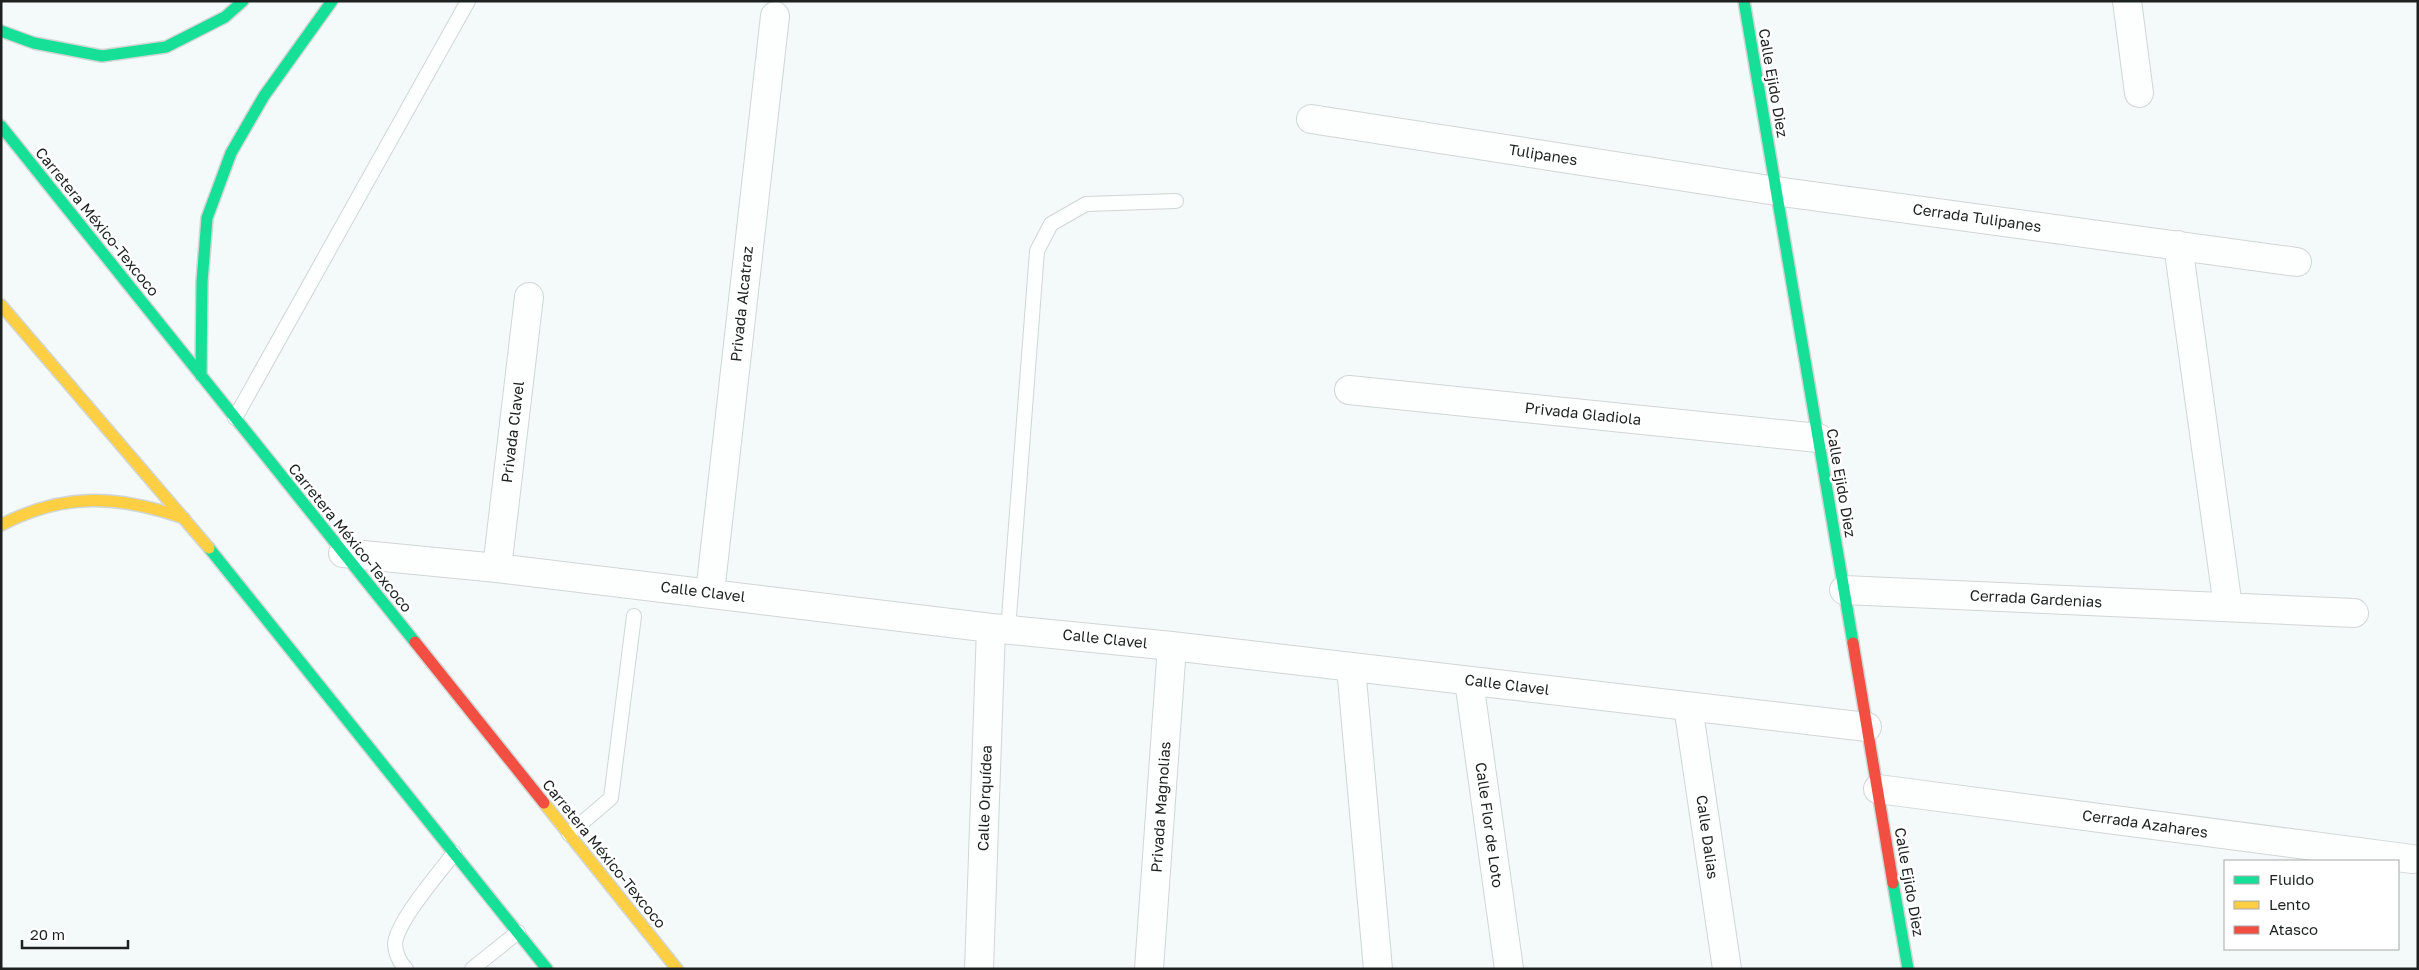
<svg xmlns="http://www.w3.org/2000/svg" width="2419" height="970" font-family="'Golos Text',sans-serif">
  <rect width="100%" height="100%" fill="#f4fafa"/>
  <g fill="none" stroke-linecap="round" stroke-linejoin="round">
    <defs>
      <path id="lane" d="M235 418 468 1
        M1008 630 1037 251 1051 224 1086 204 1176 201
        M569 834 611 798 634 616
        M406 969C399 962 396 954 395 945 395 923 440 872 454 853
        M472 969 518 932"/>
      <path id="street" d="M2127 1 2139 93
        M1311 119 1776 191 2297 262
        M2178 245 2228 607
        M1349 390 1818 438
        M343 553 497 568 991 628 1172 646 1867 727
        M497 568 529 297
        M1844 590 2354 613
        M710 593 775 16
        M1351 667 1378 969
        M1469 681 1509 969
        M1688 706 1727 969
        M1878 789 2412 859
        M979 969 991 628
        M1149 969 1172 646"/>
      <path id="fast" d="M1744 1 1853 643
        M1 31 34 43 102 56 166 47 225 17 243 1
        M1 126 415 642
        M201 376 202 282 207 218 231 153 264 96 332 1
        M209 548 547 969
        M1893 883 1908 969"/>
      <path id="slow" d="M1 305 209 548
        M1 525C64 492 118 495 184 518
        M544 803 677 969"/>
      <path id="jam" d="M415 642 544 803
        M1853 643 1893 883"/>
    </defs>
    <use href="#lane" stroke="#d1d6d5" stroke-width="16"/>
    <use href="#street" stroke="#d1d6d5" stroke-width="30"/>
    <use href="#fast" stroke="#d1d6d5" stroke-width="14"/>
    <use href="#slow" stroke="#d1d6d5" stroke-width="14"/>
    <use href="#jam" stroke="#d1d6d5" stroke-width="14"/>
    <use href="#lane" stroke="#fdfefe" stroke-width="14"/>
    <use href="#street" stroke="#fdfefe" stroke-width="28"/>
    <use href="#fast" stroke="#16e098" stroke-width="11"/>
    <use href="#slow" stroke="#ffcf43" stroke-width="11"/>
    <use href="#jam" stroke="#f24e42" stroke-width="11"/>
  </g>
  <g text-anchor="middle" stroke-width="5" stroke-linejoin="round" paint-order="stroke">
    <g font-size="15" fill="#1d2221" stroke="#fff">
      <text transform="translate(1773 83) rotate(80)" y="5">Calle Ejido Diez</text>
      <text transform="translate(1543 155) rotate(9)" y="5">Tulipanes</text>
      <text transform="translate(1977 218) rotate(8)" y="5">Cerrada Tulipanes</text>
      <text transform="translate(97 222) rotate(51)" y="5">Carretera México-Texcoco</text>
      <text transform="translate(742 304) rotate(-84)" y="5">Privada Alcatraz</text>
      <text transform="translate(1583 414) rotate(6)" y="5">Privada Gladiola</text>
      <text transform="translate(513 432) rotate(-83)" y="5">Privada Clavel</text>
      <text transform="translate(1841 483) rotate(80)" y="5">Calle Ejido Diez</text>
      <text transform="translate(350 538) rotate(51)" y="5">Carretera México-Texcoco</text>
      <text transform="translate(703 592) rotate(7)" y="5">Calle Clavel</text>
      <text transform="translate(2036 599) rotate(3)" y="5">Cerrada Gardenias</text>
      <text transform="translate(1105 639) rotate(6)" y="5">Calle Clavel</text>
      <text transform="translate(1507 685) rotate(7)" y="5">Calle Clavel</text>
      <text transform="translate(985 798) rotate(-88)" y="5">Calle Orquídea</text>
      <text transform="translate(1161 807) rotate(-86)" y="5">Privada Magnolias</text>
      <text transform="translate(2145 824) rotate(8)" y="5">Cerrada Azahares</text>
      <text transform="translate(1489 825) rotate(82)" y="5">Calle Flor de Loto</text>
      <text transform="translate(1707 837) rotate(82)" y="5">Calle Dalias</text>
      <text transform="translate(604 854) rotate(51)" y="5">Carretera México-Texcoco</text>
      <text transform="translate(1909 882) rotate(80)" y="5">Calle Ejido Diez</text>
    </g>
  </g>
  <rect width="2419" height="970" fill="none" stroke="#1d2221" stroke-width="5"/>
  <rect x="2224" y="860" width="175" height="90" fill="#ffffff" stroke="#a5a7a6"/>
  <rect x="2234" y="876" width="25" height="8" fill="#16e098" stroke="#a5a7a6"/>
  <text x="2269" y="885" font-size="15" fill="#1d2221">Fluido</text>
  <rect x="2234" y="901" width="25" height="8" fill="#ffcf43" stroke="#a5a7a6"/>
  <text x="2269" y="910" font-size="15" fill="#1d2221">Lento</text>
  <rect x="2234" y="926" width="25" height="8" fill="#f24e42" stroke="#a5a7a6"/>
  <text x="2269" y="935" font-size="15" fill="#1d2221">Atasco</text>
  <path d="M22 940v8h106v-8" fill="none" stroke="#1d2221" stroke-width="2.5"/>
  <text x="30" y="940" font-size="15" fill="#1d2221" stroke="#ffffff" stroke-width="4" paint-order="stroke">20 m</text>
</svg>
